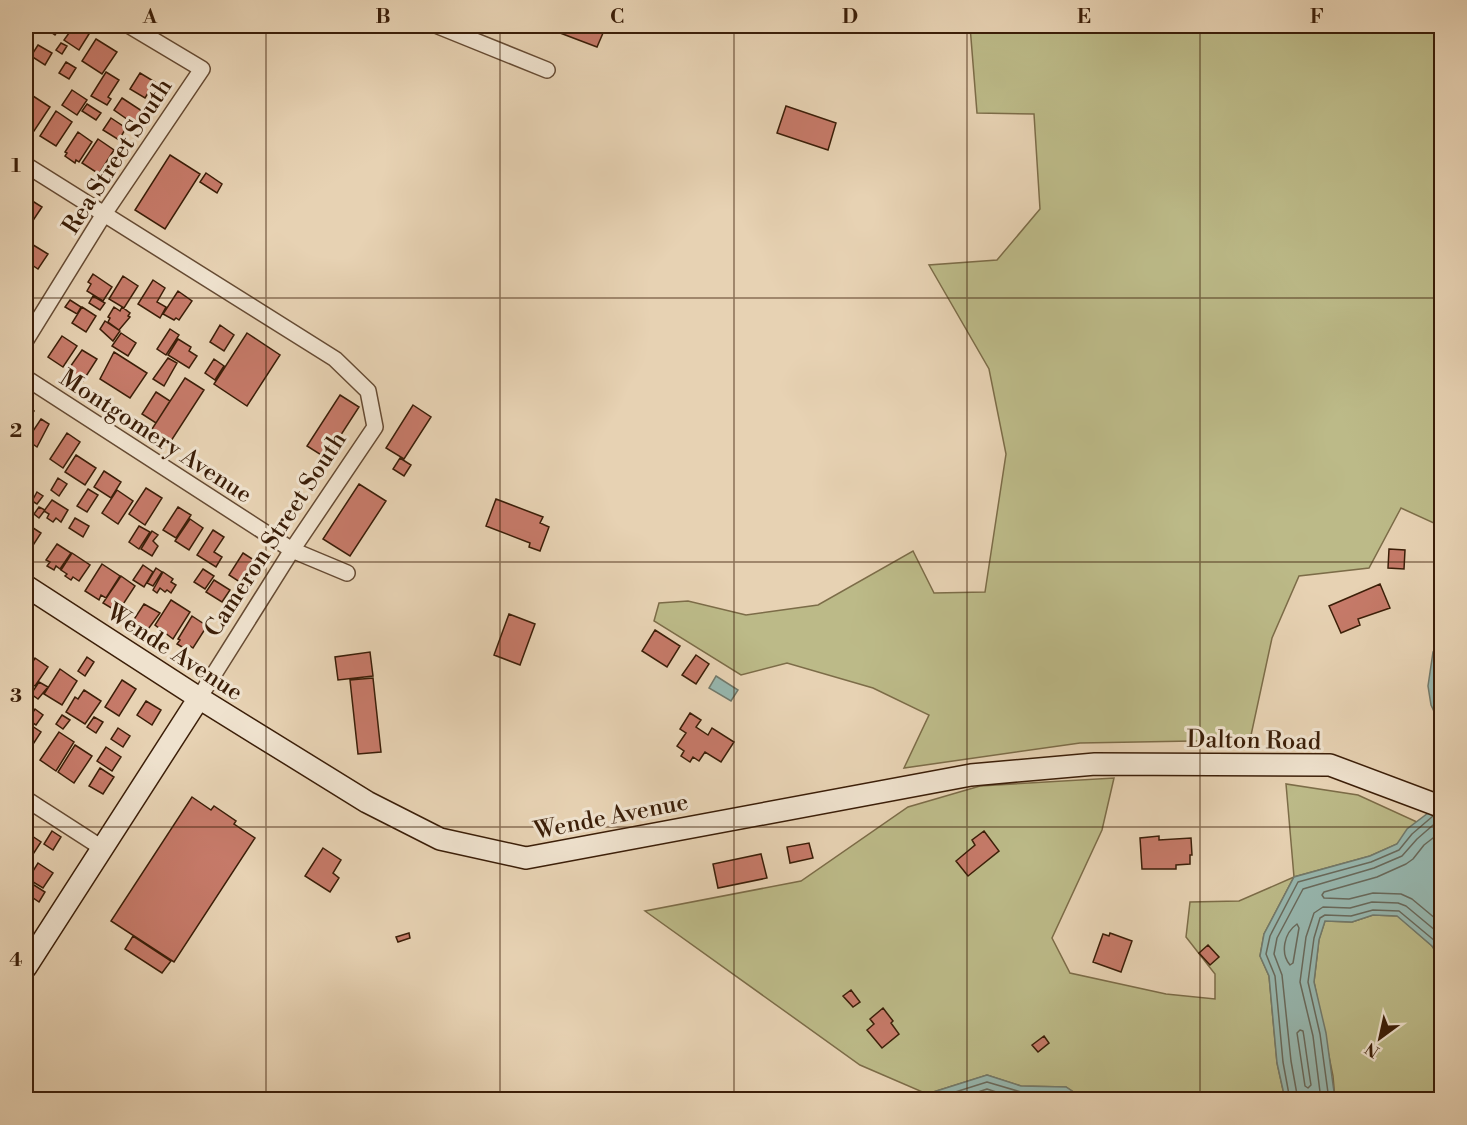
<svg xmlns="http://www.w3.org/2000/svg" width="1467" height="1125" font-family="'Libre Bodoni',serif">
  <rect width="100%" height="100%" fill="#e7d2b3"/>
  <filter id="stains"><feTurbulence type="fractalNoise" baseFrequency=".00333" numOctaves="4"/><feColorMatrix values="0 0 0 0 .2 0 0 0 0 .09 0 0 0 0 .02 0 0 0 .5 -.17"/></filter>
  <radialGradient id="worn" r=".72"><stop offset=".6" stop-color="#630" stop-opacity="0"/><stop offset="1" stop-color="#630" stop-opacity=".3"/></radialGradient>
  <path fill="#bcba88" stroke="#7c6c48" stroke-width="1.5" d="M970 26H1441V534L1434 523 1401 508 1369 568 1299 576 1272 638 1250 740 1080 743 904 768 929 715 873 688 787 663 741 675 654 621 659 603 688 601 746 615 818 605 913 551 934 593 985 592 1006 454 989 369 929 265 997 260 1040 209 1034 114 977 113Z
    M1114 778 1102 830 1052 938 1070 973 1166 994 1215 999V974L1186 937 1190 902 1239 901 1294 877 1286 784 1358 795 1417 822 1397 844 1370 856 1294 877 1264 934 1260 956 1269 976 1277 1063 1285 1099H1084L1066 1087 1021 1086 987 1075 927 1094 860 1065 645 911 801 881 908 807 980 786Z
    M1373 915 1398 916 1432 946 1441 959V1099H1335L1333 1076 1314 982 1319 939 1325 921 1352 922Z"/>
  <path fill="#97b7af" stroke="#727a6c" stroke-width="1.5" d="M1441 638V755L1438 720 1431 705 1428 686 1433 652Z
    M716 676 738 690 731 701 709 688Z
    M1441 785V959L1432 946 1397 916 1373 915 1352 922 1325 921 1319 940 1314 982 1326 1033 1335 1099H1285L1277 1063 1269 976 1260 956 1264 934 1294 877 1370 856 1397 844 1407 829 1428 813Z
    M987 1075 1021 1086 1066 1087 1084 1099H920L927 1094Z"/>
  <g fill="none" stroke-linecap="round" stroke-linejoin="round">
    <path stroke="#696a5c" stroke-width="1.5" d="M1442 649C1431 667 1434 696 1442 714
      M1442 831 1424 845 1413 859 1406 864 1377 877 1324 892 1322 895 1324 898 1349 899 1373 893 1401 894 1412 899 1442 924
      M1297 924 1299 928 1293 963 1290 965C1280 953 1284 933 1297 924Z
      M1300 1030 1303 1031 1304 1037 1310 1079 1311 1085 1308 1088 1305 1086 1297 1033Z
      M930 1100 987 1082 1021 1092 1064 1093 1074 1100
      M954 1100 987 1089 1018 1099 1035 1100
      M1290 1100 1283 1062 1275 976 1266 954 1270 936 1298 882 1371 862 1399 850 1412 834 1433 816
      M1298 1100 1291 1061 1282 975 1274 954 1277 938 1303 889 1374 868 1402 856 1417 839 1440 819
      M1321 1100 1313 1036 1300 982 1306 937 1314 913 1323 907 1350 908 1372 902 1398 903 1406 906 1442 936
      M1329 1100 1320 1034 1308 982 1314 938 1320 918 1325 915 1351 916 1373 910 1399 911 1435 941 1442 949"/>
  </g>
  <path fill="#c67a69" stroke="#3b1e08" stroke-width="1.5" d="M42 26H61L55 35Z
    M74 26 89 34 79 50 64 40Z
    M548 26H606L597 47 547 28Z
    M96 39 117 52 102 74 82 61Z
    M61 43 67 46 62 54 56 50Z
    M38 45 52 53 45 65 31 56Z
    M66 62 76 68 69 79 59 73Z
    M106 72 119 80 108 97 111 99 107 105 91 96Z
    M140 73 155 82 145 98 130 89Z
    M72 90 87 100 77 115 62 105Z
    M33 96 50 107 34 131 26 125V107Z
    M122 98 142 111 134 124 114 110Z
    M87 104 101 113 96 120 82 111Z
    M786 106 836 123 828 150 777 133Z
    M56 111 72 122 56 146 40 136Z
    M111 118 126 128 119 140 103 130Z
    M78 132 92 142 79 162 76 160 75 163 65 156 67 153 65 152Z
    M98 139 114 150 99 174 82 163Z
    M170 155 200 174 165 229 135 210Z
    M206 173 222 184 217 193 200 182Z
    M26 197 42 207 26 231Z
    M30 243 48 254 38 269 26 261V249Z
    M93 274 112 287 103 301 87 291 91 284 88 282Z
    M123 276 138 286 124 308 109 299Z
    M153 280 165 288 157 302 166 307 160 318 138 304Z
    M178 291 192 301 179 320 176 318 174 320 163 314Z
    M93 296 105 303 100 310 89 303Z
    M70 300 81 307 77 314 65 307Z
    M82 307 96 316 86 332 72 323Z
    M114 307 120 311 122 307 130 313 128 316 130 317 119 330 108 322 110 318 108 317Z
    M105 321 120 331 113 341 100 329Z
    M220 325 234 335 224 351 210 342Z
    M170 329 179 335 166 355 157 349Z
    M121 333 136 343 128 356 112 346Z
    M247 333 280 355 247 406 214 384Z
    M62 336 77 346 63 367 48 357Z
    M178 339 191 347 189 351 197 356 189 368 168 355Z
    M82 350 97 359 83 381 72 374 74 369 70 367Z
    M114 352 147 373 130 398 100 379Z
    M168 358 177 363 164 386 153 379Z
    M214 359 224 366 215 380 205 373Z
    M185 378 204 390 171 441 152 429Z
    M156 392 170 401 156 423 142 414Z
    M340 395 359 407 326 458 307 446Z
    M413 405 431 417 404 459 386 448Z
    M26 406 34 411 26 423Z
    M41 419 49 424 37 447 27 440Z
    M67 433 80 442 63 468 50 459Z
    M76 455 96 468 85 485 65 472Z
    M400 458 411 465 404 476 393 469Z
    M104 471 121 482 111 498 94 487Z
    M58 478 67 484 59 496 51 490Z
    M359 484 386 501 350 556 323 539Z
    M146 488 162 498 145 525 129 514Z
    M88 489 98 495 87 512 77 506Z
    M117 490 133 501 118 524 102 513Z
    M37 492 43 496 37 504 32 501Z
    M496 499 543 517 540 523 549 527 540 551 529 547 530 543 486 526Z
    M52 500 68 510 61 522 56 518 53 522 47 518 49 514 44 511Z
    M39 507 45 510 39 518 34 514Z
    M178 507 191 515 176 538 163 530Z
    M75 518 89 526 83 537 69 528Z
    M190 519 203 528 189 550 175 541Z
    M27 524 41 533 30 550 26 547V527Z
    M139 526 150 532 139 549 129 542Z
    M213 530 224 537 214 552 222 557 216 567 197 555Z
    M152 531 158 535 153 541 158 546 152 556 141 549Z
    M57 544 71 553 60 569 56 566 54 570 47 566 50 562 46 560Z
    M1389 549 1405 550 1404 569 1388 568Z
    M72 553 90 565 79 581 73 577 71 580 65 576 67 574 61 570Z
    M243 553 260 564 246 586 229 575Z
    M102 564 120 576 106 598 101 595 99 600 85 591Z
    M143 565 153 572 144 587 133 580Z
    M156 568 162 572 153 586 147 583Z
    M203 569 214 576 205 589 194 582Z
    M163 572 173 579 171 582 176 585 171 593 167 590 165 592 160 588 157 593 153 590Z
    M121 576 135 586 118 612 103 603Z
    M214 580 230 590 222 602 206 592Z
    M1380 584 1390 608 1358 619 1360 625 1341 633 1329 606Z
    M171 600 190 612 173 639 155 625Z
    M144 604 160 613 143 636 132 629 134 626 131 624Z
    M26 613 31 617 26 626Z
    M509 614 535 624 520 665 494 655Z
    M192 616 207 626 193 648 190 646 187 650 177 644 180 640 178 639Z
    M655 630 680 646 667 667 642 651Z
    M370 652 373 676 338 680 335 657Z
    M26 654 32 659 26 670Z
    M696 655 709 664 696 684 682 675Z
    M87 657 94 662 85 676 78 671Z
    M35 658 48 667 35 686 26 680V673Z
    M60 669 77 681 62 705 44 694Z
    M373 678 381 752 358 754 350 680Z
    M122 680 136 689 119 716 105 707Z
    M39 682 48 687 38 699 31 694Z
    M84 690 101 701 85 724 66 712 75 697 78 699Z
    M146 701 161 710 152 725 137 715Z
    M35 709 43 715 36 725 28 720Z
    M690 713 701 720 696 727 708 735 712 728 734 742 721 762 705 752 699 761 693 757 690 762 681 756 684 751 677 746 686 733 680 729Z
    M62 715 70 720 63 729 56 724Z
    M94 717 103 722 96 733 87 727Z
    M26 722 41 732 26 755Z
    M118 728 130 736 123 747 111 739Z
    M59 732 74 742 56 771 40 760Z
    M75 745 92 756 74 783 58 772Z
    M106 747 121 757 112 771 97 761Z
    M100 768 114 777 103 794 89 786Z
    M192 797 211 810 214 806 236 821 234 824 255 838 174 962 111 921Z
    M52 831 61 837 53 850 44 844Z
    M984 831 999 851 968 876 956 861 975 845 972 840Z
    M26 832 41 842 26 865Z
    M1159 836V840L1191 838 1192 855H1190V864L1176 865V869H1142L1140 838Z
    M809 843 813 858 790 863 787 847Z
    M323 848 341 860 333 873 339 878 330 892 305 876Z
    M761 854 767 878 718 888 713 864Z
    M38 863 53 873 43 888 28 879Z
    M26 880 45 892 39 902 26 893Z
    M409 933 410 938 398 942 396 937Z
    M1110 933 1132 941 1121 972 1093 962 1103 934 1109 936Z
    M133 936 171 961 162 973 125 949Z
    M1208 945 1219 957 1210 965 1199 953Z
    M851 990 860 1002 853 1007 843 996Z
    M883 1008 893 1021 891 1023 899 1034 882 1048 867 1030 874 1024 870 1019Z
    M1044 1036 1049 1043 1038 1052 1032 1045Z"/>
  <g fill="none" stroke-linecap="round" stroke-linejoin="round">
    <defs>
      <path id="street" d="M438 26 547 70
        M26 165 335 359 368 391 375 427 292 550 199 698
        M26 340 104 214 202 69 130 26
        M26 378 292 550 347 573
        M26 799 102 848"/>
      <path id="secondary" d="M26 586 199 698 367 802 440 839 526 858 971 775 1095 764 1330 765 1442 807
        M26 967 199 698"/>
    </defs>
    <use href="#street" stroke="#664b33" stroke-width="18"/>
    <use href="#secondary" stroke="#3b1e08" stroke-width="24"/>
    <use href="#street" stroke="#efe2ce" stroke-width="15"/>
    <use href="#secondary" stroke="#efe2ce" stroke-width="21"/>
  </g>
  <path fill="none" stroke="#3b1e08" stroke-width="1.5" stroke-opacity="0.55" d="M266 26V1100M500 26V1100M734 26V1100M967 26V1100M1200 26V1100M26 298H1442M26 562H1442M26 827H1442"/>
  <g text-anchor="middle" stroke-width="6" stroke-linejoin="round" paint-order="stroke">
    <g font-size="24" fill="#3b1e08" stroke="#efe2ce">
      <text transform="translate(117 156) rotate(-57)" y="8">Rea Street South</text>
      <text transform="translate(156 436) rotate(33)" y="8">Montgomery Avenue</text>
      <text transform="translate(275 534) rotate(-57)" y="8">Cameron Street South</text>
      <text transform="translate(175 652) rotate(33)" y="8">Wende Avenue</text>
      <text transform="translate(1254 740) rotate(1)" y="8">Dalton Road</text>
      <text transform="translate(611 816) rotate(-11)" y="8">Wende Avenue</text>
    </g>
  </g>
  <rect width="1467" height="1125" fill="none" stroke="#e7d2b3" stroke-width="66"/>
  <g transform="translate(1380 1038) rotate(213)" stroke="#efe2ce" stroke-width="4.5" paint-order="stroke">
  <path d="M0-4.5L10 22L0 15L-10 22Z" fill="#3b1e08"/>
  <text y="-9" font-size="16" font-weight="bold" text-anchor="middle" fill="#3b1e08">N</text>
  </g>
  <rect x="33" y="33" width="1401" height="1059" fill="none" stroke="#3b1e08" stroke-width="2"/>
  <g font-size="20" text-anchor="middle" font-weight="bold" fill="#3b1e08">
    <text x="150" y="23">A</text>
    <text x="383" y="23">B</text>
    <text x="617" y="23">C</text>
    <text x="850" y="23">D</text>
    <text x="1084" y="23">E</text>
    <text x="1317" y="23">F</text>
    <text x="16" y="172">1</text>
    <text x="16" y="437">2</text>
    <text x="16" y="702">3</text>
    <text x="16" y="966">4</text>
  </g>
  <rect width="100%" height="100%" filter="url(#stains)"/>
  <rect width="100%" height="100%" fill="url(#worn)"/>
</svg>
